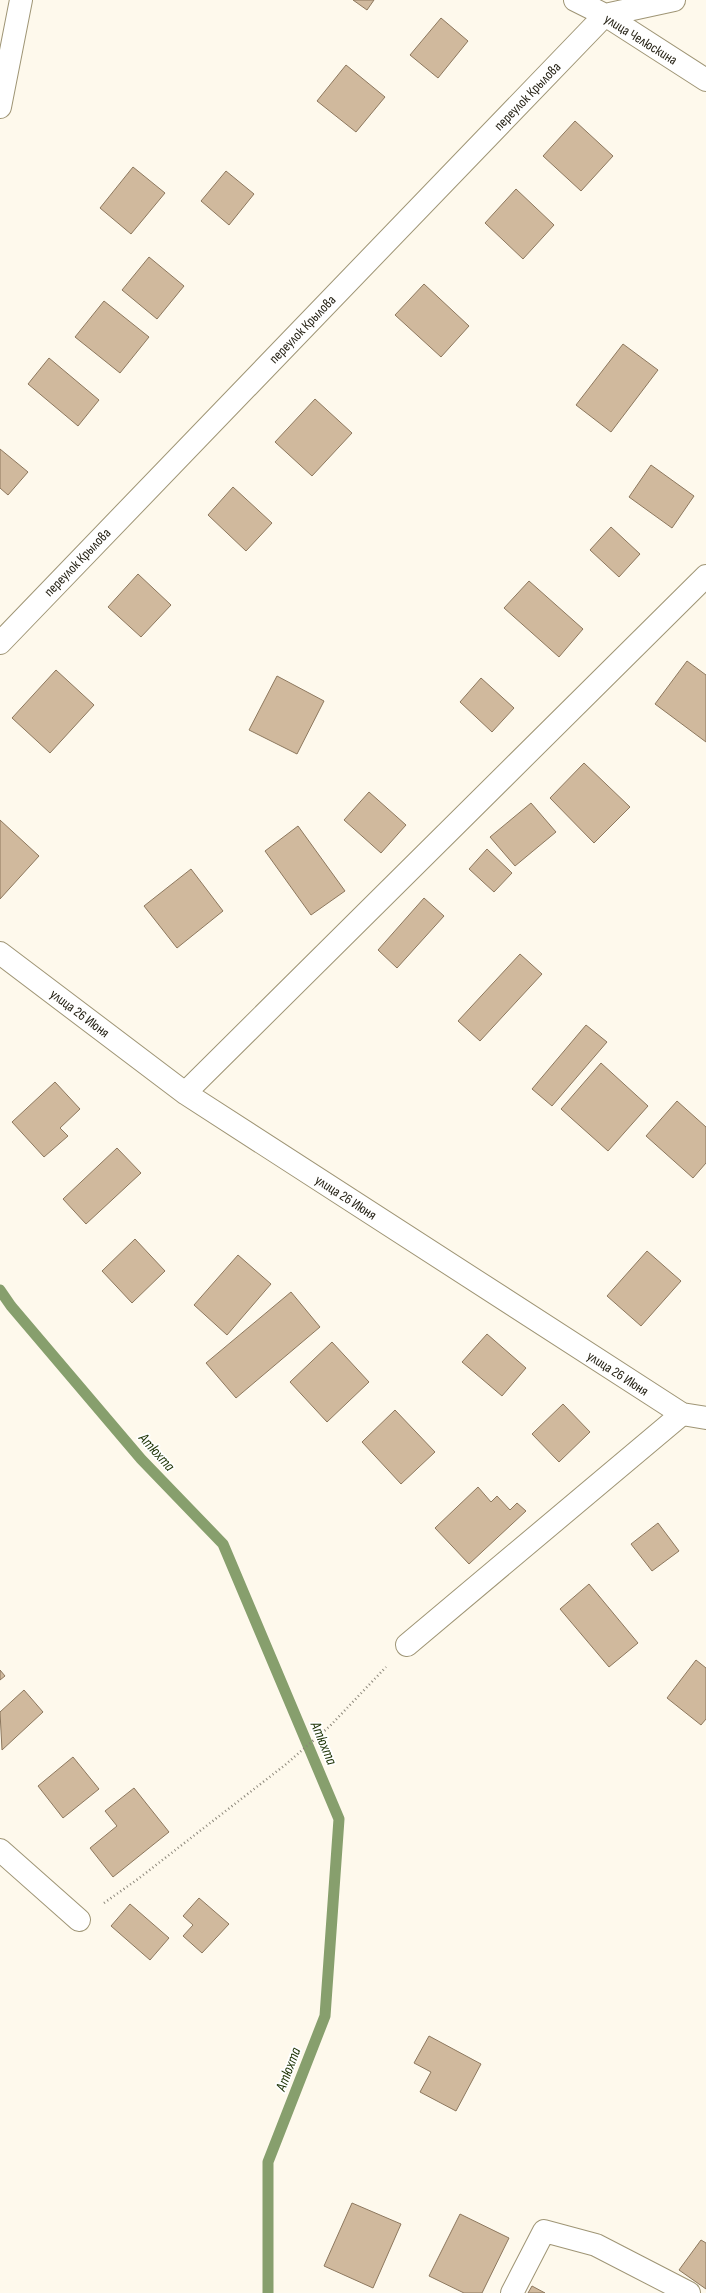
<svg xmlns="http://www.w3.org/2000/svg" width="706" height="2293" font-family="'Sofia Sans Condensed',sans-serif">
  <rect width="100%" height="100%" fill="#fef9ec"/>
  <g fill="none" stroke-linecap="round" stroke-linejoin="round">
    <path stroke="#879f6d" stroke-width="11" d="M0 1290 11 1306 141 1459 223 1544 339 1819 325 2016 268 2162V2293"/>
  </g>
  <path fill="#d0b99d" stroke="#8d785e" d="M353 0H374L367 10Z
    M441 18 468 41 438 78 410 55Z
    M346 65 385 97 356 132 317 101Z
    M575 121 613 156 581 191 543 156Z
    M133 167 165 193 131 234 100 208Z
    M226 171 254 194 229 225 201 201Z
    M516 189 554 225 523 259 485 223Z
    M149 257 184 286 157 319 122 290Z
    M424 284 469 326 441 357 395 315Z
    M104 301 149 337 120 373 75 337Z
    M623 344 658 370 611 432 576 405Z
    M49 358 99 400 78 426 28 384Z
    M315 399 352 433 312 476 275 442Z
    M0 449 28 472 8 495 0 488Z
    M651 465 694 496 672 528 629 497Z
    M233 487 272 523 246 551 208 515Z
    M611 527 640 554 619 577 590 550Z
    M138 574 171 605 141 637 108 607Z
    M529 581 583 629 559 657 504 608Z
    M687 661 706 675V742L655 704Z
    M56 670 94 705 50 753 12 718Z
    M277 676 324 701 297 754 249 730Z
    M481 678 514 708 492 732 460 702Z
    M584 763 630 807 594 843 550 798Z
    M369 792 406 825 381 853 344 820Z
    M531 803 556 832 515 866 490 837Z
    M0 820 39 856 0 899Z
    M298 826 345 891 311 915 265 851Z
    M487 849 512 873 494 892 469 869Z
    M191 869 223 911 177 948 144 906Z
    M424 898 444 916 397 968 378 950Z
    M520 954 542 974 480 1041 458 1021Z
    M586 1025 607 1042 552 1106 532 1089Z
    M601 1063 648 1106 608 1151 561 1109Z
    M55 1082 80 1109 60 1128 68 1136 44 1157 12 1122Z
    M677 1101 706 1127V1163L693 1178 646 1136Z
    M117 1148 141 1173 86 1224 63 1199Z
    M135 1239 165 1271 132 1303 102 1271Z
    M647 1251 681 1281 641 1326 607 1296Z
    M238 1255 271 1284 227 1335 194 1305Z
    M291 1292 320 1327 236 1398 206 1363Z
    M487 1334 526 1368 502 1396 462 1362Z
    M332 1342 369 1382 327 1422 290 1382Z
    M563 1404 590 1432 559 1462 532 1434Z
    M395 1410 435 1452 401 1484 362 1442Z
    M478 1487 491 1502 497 1496 510 1510 517 1503 526 1511 469 1564 435 1528Z
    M658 1523 679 1551 652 1571 631 1544Z
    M589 1584 638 1643 609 1667 560 1609Z
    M696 1660 706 1668V1719L701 1725 667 1698Z
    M0 1670 5 1676 0 1680Z
    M24 1690 43 1712 2 1750 0 1712Z
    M73 1757 99 1789 63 1818 38 1786Z
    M134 1788 169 1832 113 1877 90 1848 117 1826 105 1811Z
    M199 1898 229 1924 202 1953 183 1936 193 1925 183 1916Z
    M130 1904 169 1938 150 1960 111 1926Z
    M429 2036 481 2064 456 2111 420 2092 431 2072 414 2063Z
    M352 2203 401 2224 373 2288 324 2266Z
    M460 2214 509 2238 482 2293H464L429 2276Z
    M701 2240 706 2243V2289L679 2270Z
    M532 2286 545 2293H528Z"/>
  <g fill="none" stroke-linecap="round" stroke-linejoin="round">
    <defs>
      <path id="lane" d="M407 1645 682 1414"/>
      <path id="street" d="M575 0 605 15 706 80
        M0 107 21 0
        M0 643 605 15 674 0
        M0 953 185 1093 682 1414 706 1418
        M185 1093 706 576
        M0 1850 79 1920
        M512 2293 544 2231 596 2245 689 2293"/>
    </defs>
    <use href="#lane" stroke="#9f9575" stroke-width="24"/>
    <use href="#street" stroke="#9f9575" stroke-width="24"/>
    <path stroke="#8b8679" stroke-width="2.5" stroke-dasharray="1 3" stroke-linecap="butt" d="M104 1903 138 1879 285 1765 330 1726 386 1667"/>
    <use href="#lane" stroke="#fff" stroke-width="22"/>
    <use href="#street" stroke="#fff" stroke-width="22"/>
  </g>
  <g text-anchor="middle" stroke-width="3.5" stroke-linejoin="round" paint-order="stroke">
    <g font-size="14" fill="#1f1b0e" stroke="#fff">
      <text transform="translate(641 39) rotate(32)" y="5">улица Челюскина</text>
      <text transform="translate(527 96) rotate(-46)" y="5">переулок Крылова</text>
      <text transform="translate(302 329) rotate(-46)" y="5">переулок Крылова</text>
      <text transform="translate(77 562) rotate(-46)" y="5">переулок Крылова</text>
      <text transform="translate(80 1013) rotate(37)" y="5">улица 26 Июня</text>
      <text transform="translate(346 1197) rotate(33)" y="5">улица 26 Июня</text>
      <text transform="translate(618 1373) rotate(33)" y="5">улица 26 Июня</text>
    </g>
    <g font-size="15" font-style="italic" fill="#1b3102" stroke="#fff">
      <text transform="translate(157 1452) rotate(48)" y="5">Атюхта</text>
      <text transform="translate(324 1743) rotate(67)" y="5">Атюхта</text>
      <text transform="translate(288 2069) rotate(-69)" y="5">Атюхта</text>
    </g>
  </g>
</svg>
